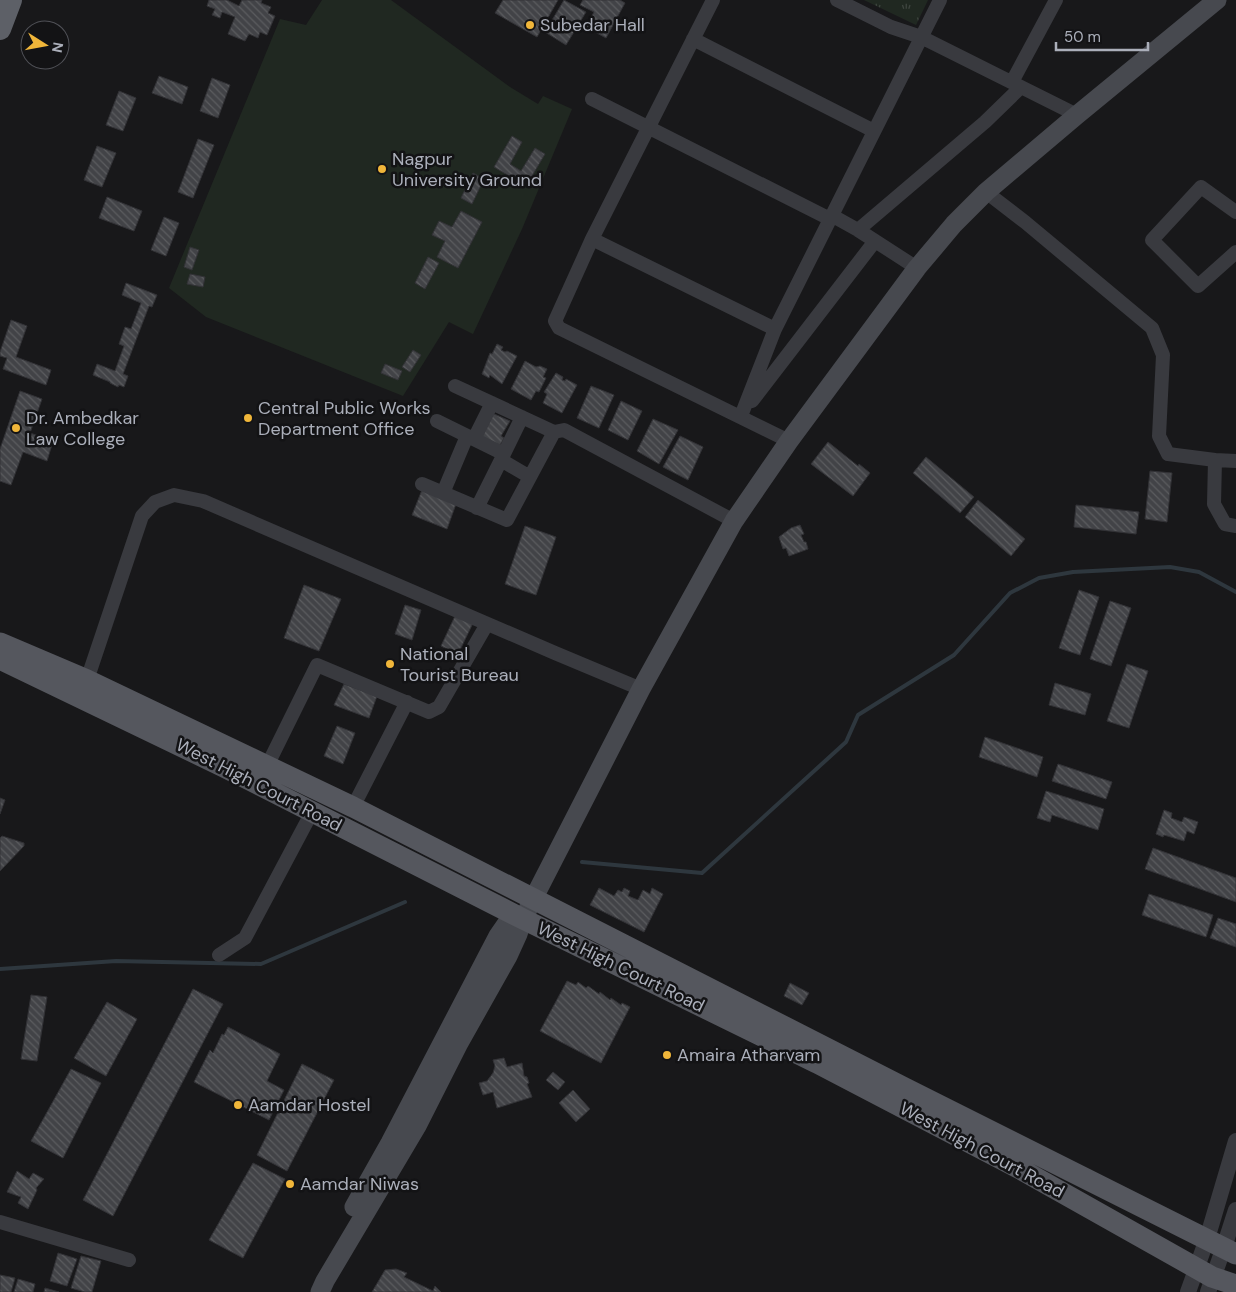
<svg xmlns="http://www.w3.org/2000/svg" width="1236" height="1292" font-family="'DM Sans',sans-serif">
  <defs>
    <pattern id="park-tufts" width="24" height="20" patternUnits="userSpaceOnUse" patternTransform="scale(1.25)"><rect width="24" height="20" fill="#202821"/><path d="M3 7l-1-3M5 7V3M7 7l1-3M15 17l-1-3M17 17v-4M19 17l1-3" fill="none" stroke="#3e453f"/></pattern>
    <pattern id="building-back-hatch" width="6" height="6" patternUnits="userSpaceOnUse" patternTransform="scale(1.25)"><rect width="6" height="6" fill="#424347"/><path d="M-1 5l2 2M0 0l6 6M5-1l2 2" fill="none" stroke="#5b5c5f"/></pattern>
  </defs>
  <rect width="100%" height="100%" fill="#18181a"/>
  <path fill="#202821" d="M322 0H391L510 87 538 104 543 96 572 109 522 229 473 334 449 322 403 396 206 317 169 288 280 19 306 25Z"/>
  <path fill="url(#park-tufts)" d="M864 0H928L916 25Z"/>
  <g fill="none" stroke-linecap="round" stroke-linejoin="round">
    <path stroke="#2e373e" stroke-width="4" d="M582 862 702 873 846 742 858 715 954 655 1010 593 1039 578 1073 572 1170 567 1199 572 1236 592
      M0 969 116 961 261 964 405 902"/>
  </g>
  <path fill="url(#building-back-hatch)" stroke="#323236" d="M209 0H227L239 6 242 0H262L261 3 271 7 268 13 275 16 267 35 260 32 258 38 249 34 245 41 228 34 235 17 222 12 220 18 212 15 215 9 207 6Z
    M503 0H558L537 37 495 13Z
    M564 0 586 12 566 45 545 32Z
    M583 0H620L625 3 606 38 586 27 594 12 580 5Z
    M159 76 188 87 182 104 152 93Z
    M212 78 230 85 218 118 200 111Z
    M119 91 136 98 123 131 106 125Z
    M512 136 522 142 510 164 521 171 535 148 545 154 526 186 494 167Z
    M198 139 214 145 193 198 178 192Z
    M97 146 116 153 102 187 84 180Z
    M473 173 484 179 472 204 461 198Z
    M107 197 142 211 134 231 99 218Z
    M461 211 482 222 458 268 437 257 445 241 432 235 439 221 452 227Z
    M164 217 179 223 166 256 151 250Z
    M190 247 199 250 192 270 184 267Z
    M428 257 439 263 425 289 415 283Z
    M190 274 205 277 203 287 187 284Z
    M126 283 157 295 152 307 149 306 123 374 128 376 124 387 119 385 118 387 110 383V382L93 375 97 364 115 371 124 346 119 344 125 327 131 329 141 303 122 295Z
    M11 320 27 326 16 357 51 370 46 385 3 369 7 358 0 356V352Z
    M497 344 503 347 501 350 505 352 507 351 517 356 502 384 490 375 489 378 482 374 490 353 492 354Z
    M413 350 421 355 410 372 402 367Z
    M525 361 536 367 540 366 547 369 543 377 546 378 539 392 536 391 531 400 511 389Z
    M385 364 402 371 398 380 381 373Z
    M556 373 563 377 562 380 565 381 566 379 577 385 562 413 543 403 547 394 544 392Z
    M591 386 614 395 599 428 577 418Z
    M20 391 42 399 30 433 53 441 47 461 23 452 11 485 0 481V449Z
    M621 401 642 411 628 440 608 430Z
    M492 413 510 421 501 436 504 438 499 447 481 438Z
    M653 419 678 430 659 464 637 451Z
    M680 436 703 447 688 480 663 467Z
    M828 442 858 466 859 464 870 473 853 496 811 464Z
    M926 457 974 497 960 513 913 473Z
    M1150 471 1172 473 1167 522 1145 519Z
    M422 490 456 504 447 529 412 515Z
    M978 500 1025 539 1011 556 965 517Z
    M1076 505 1139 512 1136 534 1074 527Z
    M800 525 804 534 801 535 804 542H806L808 549 789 556 786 548 783 549 779 537 791 528Z
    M525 526 556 537 536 595 505 584Z
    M304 585 341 599 319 651 284 638Z
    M1079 590 1099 597 1080 655 1059 648Z
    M1110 601 1131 608 1111 666 1090 659Z
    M405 605 421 610 412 640 395 634Z
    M455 616 473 623 458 654 441 646Z
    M1127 664 1148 671 1129 728 1107 721Z
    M1055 683 1091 694 1085 715 1049 705Z
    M344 684 377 696 369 718 334 705Z
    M337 726 355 733 343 764 324 756Z
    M985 737 1043 757 1037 777 979 757Z
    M1058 764 1112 782 1106 799 1052 781Z
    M1046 791 1104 809 1098 830 1052 815 1050 822 1037 818Z
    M0 798 5 800 0 814Z
    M1164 810 1172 813 1171 818 1182 822 1184 817 1198 822 1194 834 1187 831 1184 841 1164 835 1163 837 1156 834Z
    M2 836 24 843V846L0 871V838Z
    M1153 848 1236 878V902L1145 869Z
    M599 888 614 896 618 890 622 892 624 888 630 891 628 896 638 900 643 890 650 894 652 888 663 894 644 932 590 905Z
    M1149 894 1213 915 1206 937 1142 915Z
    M1218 918 1236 924V947L1210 938Z
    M567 981 576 985 578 982 586 988 588 986 599 994 600 992 610 1000 611 998 621 1005 622 1003 630 1007 601 1063 540 1031Z
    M790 983 809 993 802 1005 784 996Z
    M193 989 223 1004 113 1216 83 1200Z
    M31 995 47 997 37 1061 21 1059Z
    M107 1002 137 1019 106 1076 74 1058Z
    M228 1027 280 1054 267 1081 284 1090 269 1120 194 1082 210 1050 213 1053 222 1034 224 1035Z
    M504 1058 507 1067 522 1063 524 1076 527 1077 529 1083 527 1084 532 1097 497 1108 493 1092 483 1095 479 1083 487 1081 493 1073 495 1066 493 1060Z
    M302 1064 334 1080 287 1171 257 1155Z
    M71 1069 101 1083 63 1158 31 1141Z
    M553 1072 565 1082 558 1090 546 1080Z
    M573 1090 590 1109 576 1122 559 1103Z
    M253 1163 285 1179 243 1258 209 1240Z
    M17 1171 29 1179 33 1173 44 1179 36 1188 37 1190 28 1209 18 1203 21 1197 7 1192Z
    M58 1253 77 1259 67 1286 50 1281Z
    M81 1256 101 1261 92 1292H85L71 1288Z
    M396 1269 407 1273 404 1277 433 1291 435 1286 441 1292H372L385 1270Z
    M0 1275 15 1278 11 1292H0Z
    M18 1279 35 1284 33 1292H14Z
    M45 1288 59 1292H44Z"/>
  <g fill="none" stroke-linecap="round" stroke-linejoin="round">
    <path stroke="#393a3f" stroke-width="14" d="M713 0 592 239 555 321 559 328 789 441
      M837 0 891 27 921 37 1077 115
      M693 39 874 131
      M1012 82 1056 0
      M592 99 830 219
      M986 192 1025 222 1152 328 1163 355 1159 436 1168 454 1215 460
      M1236 212 1201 187 1152 240 1198 286 1236 252
      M831 215 858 230 917 268
      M858 230 985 122 1021 87
      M592 239 775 329
      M455 386 554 432 564 430 734 521
      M752 401 875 241
      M741 416 775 329 940 0
      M437 421 504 454
      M474 439 492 403
      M501 460 522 417
      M1236 461 1215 460 1214 504 1225 524 1236 526
      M422 484 507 520 554 432
      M443 493 467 436
      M477 508 501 460 530 477
      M87 680 142 516 155 502 174 495 203 501 555 653 641 689
      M267 766 317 665 429 712 439 707 487 624
      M353 807 407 702
      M219 955 245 938 312 812
      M0 1222 129 1260"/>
    <path stroke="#393a3f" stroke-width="16" d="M1188 1292 1207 1239 1236 1141
      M1208 1292 1224 1247 1236 1210"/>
    <path stroke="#47494f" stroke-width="19" d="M354 1207 390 1143 498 936 507 923 523 919
      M320 1292 325 1281 417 1126 459 1043 508 956 518 934 523 919 641 689 734 521 789 441 917 268 954 224 986 192 1077 115 1217 0"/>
    <path stroke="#55575e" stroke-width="21" d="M0 643 87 680 353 807 905 1088 1236 1254
      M0 659 224 767 523 919 817 1063 1022 1170 1212 1277 1236 1285"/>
    <path stroke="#5d6067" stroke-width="22" d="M0 29 11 0"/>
  </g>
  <g fill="#f0b63a" stroke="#131315" stroke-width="2">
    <circle cx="530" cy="25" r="5"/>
    <circle cx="382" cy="169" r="5"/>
    <circle cx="248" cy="418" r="5"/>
    <circle cx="16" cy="428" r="5"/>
    <circle cx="390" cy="664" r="5"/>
    <circle cx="667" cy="1055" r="5"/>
    <circle cx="238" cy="1105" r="5"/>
    <circle cx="290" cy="1184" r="5"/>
  </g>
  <g text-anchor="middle" stroke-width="5" stroke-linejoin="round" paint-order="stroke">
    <g font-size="18" fill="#abafba" stroke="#131315" text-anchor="start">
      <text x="540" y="31">Subedar Hall</text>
      <text x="392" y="165">Nagpur<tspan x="392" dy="21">University Ground</tspan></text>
      <text x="258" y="414">Central Public Works<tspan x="258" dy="21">Department Office</tspan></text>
      <text x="26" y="424">Dr. Ambedkar<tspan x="26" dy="21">Law College</tspan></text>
      <text x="400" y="660">National<tspan x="400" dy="21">Tourist Bureau</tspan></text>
      <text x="677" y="1061">Amaira Atharvam</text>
      <text x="248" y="1111">Aamdar Hostel</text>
      <text x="300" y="1190">Aamdar Niwas</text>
    </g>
    <g font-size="18" fill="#abafba" stroke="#131315">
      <text transform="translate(259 785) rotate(27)" y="6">West High Court Road</text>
      <text transform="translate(621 967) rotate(26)" y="6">West High Court Road</text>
      <text transform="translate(982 1150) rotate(28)" y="6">West High Court Road</text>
    </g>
  </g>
  <g transform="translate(45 45) rotate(101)"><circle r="24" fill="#131315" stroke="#505157"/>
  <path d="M0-4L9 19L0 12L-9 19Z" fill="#f0b63a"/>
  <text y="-8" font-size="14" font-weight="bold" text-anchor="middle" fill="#abafba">N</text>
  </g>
  <path d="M1056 42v8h92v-8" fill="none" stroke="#abafba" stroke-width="2.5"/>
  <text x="1064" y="42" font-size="15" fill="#abafba" stroke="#131315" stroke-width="4" paint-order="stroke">50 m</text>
</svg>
